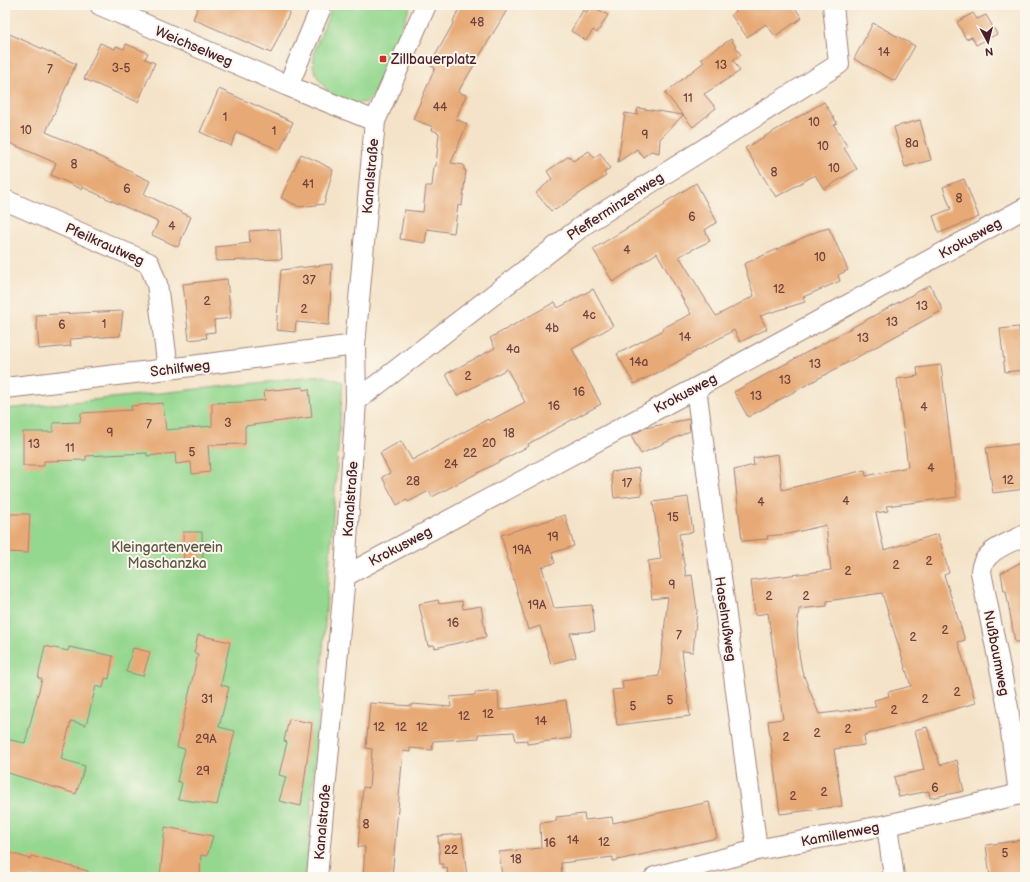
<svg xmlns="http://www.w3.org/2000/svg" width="1030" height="882" font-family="'Balsamiq Sans',sans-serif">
  <rect width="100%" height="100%" fill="#fbf7ec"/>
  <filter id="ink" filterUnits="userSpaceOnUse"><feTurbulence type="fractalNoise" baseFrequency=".025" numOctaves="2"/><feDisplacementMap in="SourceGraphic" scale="8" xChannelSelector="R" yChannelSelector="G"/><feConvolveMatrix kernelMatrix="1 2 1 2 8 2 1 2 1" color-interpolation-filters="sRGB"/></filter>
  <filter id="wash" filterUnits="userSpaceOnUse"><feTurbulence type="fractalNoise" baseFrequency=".012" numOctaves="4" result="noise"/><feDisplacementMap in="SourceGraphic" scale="16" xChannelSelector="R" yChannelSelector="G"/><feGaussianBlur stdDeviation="0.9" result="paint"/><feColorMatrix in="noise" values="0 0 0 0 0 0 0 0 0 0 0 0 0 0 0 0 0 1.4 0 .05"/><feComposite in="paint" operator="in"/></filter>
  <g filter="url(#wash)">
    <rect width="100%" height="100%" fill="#f4e3c8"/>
    <path fill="#94d78e" stroke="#6f7b5c" d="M333 5H411L374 94 367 102 352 104 330 94 318 78 313 66 315 49Z
      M324 376 343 382 306 877H5V409Z"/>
    <g id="blocks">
      <path fill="#e7a974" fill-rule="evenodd" d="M199 5H293L271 53 193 19Z
        M461 5H510L458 92 466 95 456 119 467 124 451 163 464 165V170H466L462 206 458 205 454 233 427 229 425 243 400 239 404 210 423 212 426 186H432L434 166H436L439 133 432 130 433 127 413 119 435 68 430 65 454 22 453 21Z
        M590 5 608 15 597 33 593 30 586 40 571 31 583 10 587 12Z
        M744 5H793L802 18 775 36 766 24 747 37 731 15Z
        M973 13 977 19 986 15 997 34 976 45 972 37 966 39 957 22Z
        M873 23 915 46 895 81 854 59Z
        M5 32 76 64 46 132 96 154V155L150 181 144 194 191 217 178 247 152 235 158 222 82 187 81 189 51 175 56 163 5 141Z
        M731 39 741 55 733 60 740 71 704 94 716 108 693 127 665 93 704 62 701 59Z
        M100 43 115 49 116 46 124 49 126 44 148 53 145 59 155 63 138 102 84 79Z
        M219 89 293 122 280 150 237 132 231 146 200 132Z
        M824 102 837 123 834 125 847 146 844 148 857 169 824 189 815 175 776 197 745 148Z
        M638 108 683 115 660 139 659 153 651 151 643 157 637 149 618 162 625 113 637 115Z
        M920 120 931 160 905 167 894 127Z
        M589 151 594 158 600 153 610 168 604 173 606 176 555 210 554 209 551 211 536 193 552 179 547 171 569 156 573 161Z
        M301 154 319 162 333 170 324 204 300 207 281 198Z
        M964 179 979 217 939 233 933 216 951 209 943 187Z
        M696 183 717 222 705 230 710 241 679 256 716 316 754 296 744 264 818 231 829 228 848 270 838 275 840 281 803 297 805 302 760 316 767 329 740 342 734 330 661 371 634 384 617 354 664 330 663 328 691 314 657 253 613 282 593 249 665 205 664 203Z
        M280 229 282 259 216 261V247L250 243 249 231Z
        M332 264 329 325 296 322 295 332 276 330 281 270Z
        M227 279 231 318 214 320 215 332 206 333 207 338 189 340 183 284Z
        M930 285 943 310 748 417 734 392Z
        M593 289 613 326 572 349 601 404 528 444 529 446 432 497 429 491 408 502 407 500 397 505 382 477 390 473 380 453 401 441 412 460 488 419 489 421 525 402 507 369 457 396 446 374 495 348 490 338 555 302 558 308Z
        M123 311 120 336 70 339 71 346 39 349 36 315Z
        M1019 327 1020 337 1025 336V370L1005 372 1000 329Z
        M941 365 957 497 886 506 888 511 876 513 884 550 938 534 949 573 944 575 965 640 958 642 976 703 864 735 865 745 834 749 842 806 780 814 768 721 783 719 768 613 755 615 751 580 831 570 826 525 788 534 767 536 768 539 742 541 734 470 754 465 753 458 778 454 782 490 865 470 866 476 908 467 897 379 918 376 917 368ZM882 593 911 686 888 692 889 696 874 700 876 707 819 714 802 671 799 654 797 630 799 609 827 606V601Z
        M303 387V390L309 389 312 417 245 426V444L208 445 210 472 192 474 191 462 176 464 175 453 147 456V453L86 456V460L44 461V466H23V432H53V423L80 422 81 413 132 410 131 406 163 403 166 430 212 426V403L245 402 265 400 264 391Z
        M689 419 690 431 641 454 631 436 645 428Z
        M1025 443V489L993 493 986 448Z
        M639 468 642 495 614 498 611 472Z
        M688 497 693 532 679 534 686 576 692 575 697 610 693 652 682 651 690 716 617 725 612 690 623 689 622 681 659 676 668 597 652 599 648 561 661 559 653 502Z
        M5 514H30L28 553 5 552Z
        M565 515 574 546 552 553 555 563 542 567 554 608 592 605 595 631 570 633 576 657 551 664 540 626 528 630 501 535Z
        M183 532H202L203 565 184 566Z
        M1025 560V641L1015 642 1006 591H1004L1001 573Z
        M438 600 439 604 462 601 463 609 481 606 486 637 435 648 434 645 428 646 419 604Z
        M198 635 230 642 221 685 229 687 219 727 235 731 217 805 178 799 182 783 177 781 185 749 177 747 198 654 194 653Z
        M45 646 68 651 69 647 113 656 109 679 105 678 103 688 96 686 86 725 71 721 61 759 85 766 76 794 5 772V739L25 743 42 679 38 678Z
        M133 648 150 652 143 676 126 672Z
        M498 691 499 710 566 700 571 738 527 744V740L516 741 514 732 478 734 479 738 433 741 432 750 410 748V752L403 751 392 877H363L365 847H358L363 787 369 788 372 749 366 748 370 703 412 706V704L451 707 450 697 475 695V693Z
        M289 719 312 723 301 806 279 801 286 777 279 775 287 742 284 741Z
        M927 727 940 765 957 760 964 791 930 798 929 791 899 797 894 777 924 770 915 730Z
        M709 802 717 838 613 861V857L561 863 562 877H502L499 852 541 848 540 823 557 821 556 817 584 814 585 820 612 817 613 823Z
        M165 827 213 836 207 856 201 855 200 877H160Z
        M462 834 467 877H448L447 867 443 868V864H440L438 836Z
        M1022 840 1025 862V877H990L986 845Z
        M5 851 30 859 31 856 88 871 87 877H5Z"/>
    </g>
  </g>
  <g filter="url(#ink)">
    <use href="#blocks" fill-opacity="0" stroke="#9f817a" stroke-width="1"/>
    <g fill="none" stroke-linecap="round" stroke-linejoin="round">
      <defs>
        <path id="street" d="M100 5 288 86 375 121
          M288 86 322 5
          M5 200 149 263 157 284 168 369
          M5 388 168 369 355 345
          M696 388 757 850
          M356 401 585 224 839 64 833 5
          M345 576 696 388 1025 208
          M1019 794 1008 708 981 572C982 551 1009 543 1025 535
          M887 825 894 877
          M317 877 344 586 356 401 355 345 375 121 426 5
          M655 877 757 850 887 825 1025 793"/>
      </defs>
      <use href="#street" stroke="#9f817a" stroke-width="22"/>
      <use href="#street" stroke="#fff" stroke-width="20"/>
    </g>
  </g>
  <rect fill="#c8321e" stroke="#fbf7ec" stroke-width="1.5" x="379" y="55" width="8" height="8" rx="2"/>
  <g text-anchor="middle" stroke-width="4" stroke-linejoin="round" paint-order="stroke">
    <g font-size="12" fill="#71423d">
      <text x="477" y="26">48</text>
      <text x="884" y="56">14</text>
      <text x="721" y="69">13</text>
      <text x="121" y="72">3-5</text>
      <text x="50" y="73">7</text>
      <text x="688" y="102">11</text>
      <text x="440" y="111">44</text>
      <text x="225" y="121">1</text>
      <text x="814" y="126">10</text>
      <text x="26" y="134">10</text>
      <text x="274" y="135">1</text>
      <text x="645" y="139">9</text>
      <text x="912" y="147">8a</text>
      <text x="823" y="150">10</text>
      <text x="74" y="168">8</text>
      <text x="834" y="172">10</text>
      <text x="774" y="176">8</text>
      <text x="308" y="188">41</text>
      <text x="127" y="193">6</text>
      <text x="959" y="202">8</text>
      <text x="692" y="221">6</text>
      <text x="172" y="230">4</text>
      <text x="627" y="254">4</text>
      <text x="820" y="261">10</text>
      <text x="309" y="284">37</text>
      <text x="779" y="293">12</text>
      <text x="207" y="305">2</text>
      <text x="922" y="310">13</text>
      <text x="304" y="313">2</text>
      <text x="589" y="319">4c</text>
      <text x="892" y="326">13</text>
      <text x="104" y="328">1</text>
      <text x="62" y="329">6</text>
      <text x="552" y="332">4b</text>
      <text x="685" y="341">14</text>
      <text x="863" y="342">13</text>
      <text x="513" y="353">4a</text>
      <text x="639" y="366">14a</text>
      <text x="815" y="368">13</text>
      <text x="468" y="380">2</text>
      <text x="785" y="384">13</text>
      <text x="579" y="396">16</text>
      <text x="756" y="400">13</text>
      <text x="554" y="410">16</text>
      <text x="924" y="411">4</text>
      <text x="228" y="427">3</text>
      <text x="149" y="428">7</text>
      <text x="110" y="437">9</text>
      <text x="509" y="437">18</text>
      <text x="489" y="447">20</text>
      <text x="34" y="448">13</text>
      <text x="70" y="452">11</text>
      <text x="192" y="456">5</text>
      <text x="470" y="457">22</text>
      <text x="451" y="468">24</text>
      <text x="931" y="472">4</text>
      <text x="1008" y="484">12</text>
      <text x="413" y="485">28</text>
      <text x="627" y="487">17</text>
      <text x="846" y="505">4</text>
      <text x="761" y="506">4</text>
      <text x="673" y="521">15</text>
      <text x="553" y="541">19</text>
      <text x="522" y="554">19A</text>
      <text x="929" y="565">2</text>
      <text x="896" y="569">2</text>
      <text x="848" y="575">2</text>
      <text x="672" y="589">9</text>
      <text x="769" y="600">2</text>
      <text x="806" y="600">2</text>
      <text x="537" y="609">19A</text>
      <text x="453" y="627">16</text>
      <text x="945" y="634">2</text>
      <text x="679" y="639">7</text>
      <text x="913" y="641">2</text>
      <text x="957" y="696">2</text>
      <text x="207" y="703">31</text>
      <text x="925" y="703">2</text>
      <text x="670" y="704">5</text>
      <text x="633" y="710">5</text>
      <text x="894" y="714">2</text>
      <text x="488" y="718">12</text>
      <text x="464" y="720">12</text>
      <text x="541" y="725">14</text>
      <text x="379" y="731">12</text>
      <text x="401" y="731">12</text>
      <text x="422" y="731">12</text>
      <text x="848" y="733">2</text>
      <text x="817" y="737">2</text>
      <text x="786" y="741">2</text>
      <text x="206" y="743">29A</text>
      <text x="203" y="775">29</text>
      <text x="935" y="792">6</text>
      <text x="824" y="796">2</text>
      <text x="793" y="800">2</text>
      <text x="366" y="828">8</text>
      <text x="573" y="844">14</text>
      <text x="604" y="846">12</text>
      <text x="550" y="847">16</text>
      <text x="451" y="854">22</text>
      <text x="1005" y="857">5</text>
      <text x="516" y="863">18</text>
    </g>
    <g font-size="14" fill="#4a1f2b" stroke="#fbf7ec">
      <text transform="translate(194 46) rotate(23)" y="5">Weichselweg</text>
      <text transform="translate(370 176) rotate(-85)" y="5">Kanalstraße</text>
      <text transform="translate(615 206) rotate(-33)" y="5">Pfefferminzenweg</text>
      <text transform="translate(970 238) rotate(-29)" y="5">Krokusweg</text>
      <text transform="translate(105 244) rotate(24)" y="5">Pfeilkrautweg</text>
      <text transform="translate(180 368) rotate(-7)" y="5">Schilfweg</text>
      <text transform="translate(685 393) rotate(-28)" y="5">Krokusweg</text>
      <text transform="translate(350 499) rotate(-86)" y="5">Kanalstraße</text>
      <text transform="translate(400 546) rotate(-28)" y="5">Krokusweg</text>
      <text transform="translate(726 619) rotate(82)" y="5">Haselnußweg</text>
      <text transform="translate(997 653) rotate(79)" y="5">Nußbaumweg</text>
      <text transform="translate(322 822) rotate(-85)" y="5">Kanalstraße</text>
      <text transform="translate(840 834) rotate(-11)" y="5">Kamillenweg</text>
    </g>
    <g font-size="14" fill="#4a1f2b" stroke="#fbf7ec" text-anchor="start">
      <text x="391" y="64">Zillbauerplatz</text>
    </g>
    <g font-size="14" fill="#605649" stroke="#fbf7ec">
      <text x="167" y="552">Kleingartenverein<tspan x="167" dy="16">Maschanzka</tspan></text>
    </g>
  </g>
  <rect width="1030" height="882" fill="none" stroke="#fbf7ec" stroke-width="20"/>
  <g transform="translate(988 42) rotate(173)" stroke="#fbf7ec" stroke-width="3" paint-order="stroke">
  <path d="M0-3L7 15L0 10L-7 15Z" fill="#4a1f2b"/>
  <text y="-6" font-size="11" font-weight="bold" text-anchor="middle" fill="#4a1f2b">N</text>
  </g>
</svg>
